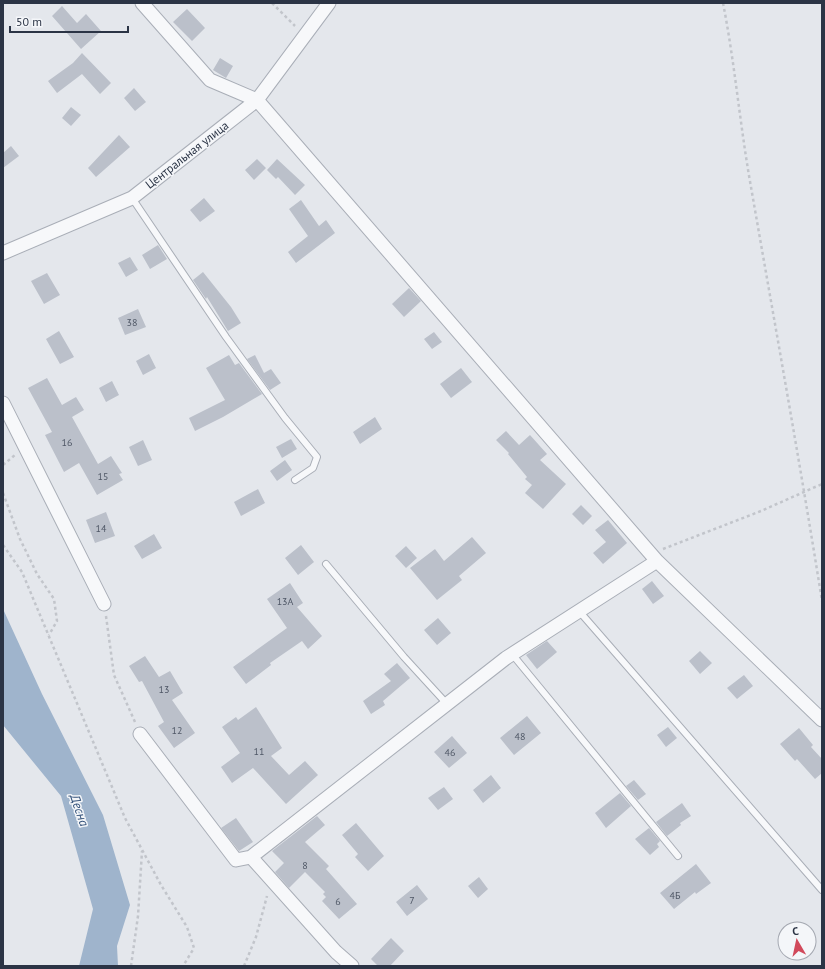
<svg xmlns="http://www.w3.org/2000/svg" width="825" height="969" font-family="'PT Sans',sans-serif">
  <rect width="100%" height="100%" fill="#e4e7ec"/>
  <path fill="#9fb4cc" d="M3 609 42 694 103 815 130 905 117 946 118 966H79L93 909 61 796 3 725Z"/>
  <path fill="#bbc0ca" d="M62 6 77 23 86 14 101 31 81 49 52 16Z
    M187 9 205 28 192 41 173 22Z
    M82 53 111 83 100 94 82 74 57 93 48 81 73 63Z
    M220 58 233 66 226 78 213 70Z
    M134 88 146 102 135 111 124 98Z
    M71 107 81 115 71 126 62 118Z
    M119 135 130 147 96 177 88 168Z
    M11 146 19 156 3 168V153Z
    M257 159 266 168 254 180 245 170Z
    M277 159 305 185 295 195 278 177 276 179 267 170Z
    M204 198 215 211 200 222 190 210Z
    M301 200 319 226 326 220 335 233 296 263 288 252 308 236 289 209Z
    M158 245 167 259 150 269 142 255Z
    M130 257 138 270 126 277 118 263Z
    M203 272 231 307 241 323 228 331 207 297 206 299 193 280Z
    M47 273 60 295 44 304 31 281Z
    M409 288 421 301 404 317 392 304Z
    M138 309 146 327 125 335 118 318Z
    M59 331 74 357 60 364 46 339Z
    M434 332 442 342 432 349 424 339Z
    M149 354 156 368 143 375 136 361Z
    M229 355 235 365 239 363 262 394 223 417 195 431 189 418 225 400 206 368Z
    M255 355 264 373 271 369 281 383 270 390 247 359Z
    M461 368 472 382 451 398 440 384Z
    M47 378 62 405 76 397 84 410 72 417 98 464 111 456 122 473 119 474 123 480 97 495 79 463 64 472 45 435 52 432 28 388Z
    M112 381 119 395 106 402 99 388Z
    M375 417 382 429 360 444 353 432Z
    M506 431 519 445 530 435 547 454 540 460 566 484 543 509 525 493 532 485 525 479 527 477 508 454 509 453 496 440Z
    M291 439 297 449 282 458 276 447Z
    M143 440 152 460 138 466 129 447Z
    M285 460 292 470 277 481 270 471Z
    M258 489 265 503 241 516 234 502Z
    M581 505 592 516 583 525 572 514Z
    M106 512 115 536 95 543 86 520Z
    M608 520 627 543 603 564 593 553 606 542 595 530Z
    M154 534 162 548 142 559 134 546Z
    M472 537 486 553 459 576 462 580 437 600 410 568 435 549 444 561Z
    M301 545 314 562 298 575 285 558Z
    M406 546 417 558 406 568 395 556Z
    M652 581 664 596 653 604 642 589Z
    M290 583 303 603 297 607 322 636 308 649 302 641 270 663 271 665 246 684 233 667 287 628 267 599Z
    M438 618 451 633 437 645 424 630Z
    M547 641 557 652 537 669 526 655Z
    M700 651 712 663 700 674 689 661Z
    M145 656 159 677 170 671 183 693 172 700 195 733 174 748 158 726 164 722 142 681 139 682 129 666Z
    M397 663 410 678 383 701 385 705 371 714 363 701 391 681 384 674Z
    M744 675 753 686 737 699 727 688Z
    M256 707 282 748 271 756 289 775 305 761 318 775 286 804 253 768 232 783 221 767 240 753 222 727 236 717 238 720Z
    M527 716 541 733 514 755 500 738Z
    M668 727 677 738 666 747 657 735Z
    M799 728 813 745 811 747 822 759V773L815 779 797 759 795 761 780 744Z
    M452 736 467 753 449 768 434 752Z
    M491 775 501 788 483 803 473 790Z
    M634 780 646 794 638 800 626 786Z
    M444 787 453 799 438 810 428 798Z
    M620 793 631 806 606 828 595 813Z
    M682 803 691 816 680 823 681 825 667 836 656 822Z
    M317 816 325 825 305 842 329 866 326 869 357 904 339 919 322 901 326 897 323 894 325 892 305 872 289 888 275 872 284 863 272 851Z
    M236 818 253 842 239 851 221 828Z
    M356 823 384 856 368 871 355 857 358 854 342 835Z
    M649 828 660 841 657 844 659 847 650 855 635 839Z
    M696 864 711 883 696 894 695 892 674 909 660 893Z
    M479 877 488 889 478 898 468 886Z
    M417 885 428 899 407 916 396 902Z
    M391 938 404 951 390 966H378L371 959Z"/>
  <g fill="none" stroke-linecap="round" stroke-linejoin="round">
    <defs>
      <path id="service" d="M132 198 226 337 285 418 317 457 313 468 295 480
        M326 564 404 657 447 704
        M579 611 822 890
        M512 654 678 856"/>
      <path id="minor" d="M142 3 210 80 257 100 657 561 506 658 251 857 336 952 352 966
        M3 253 132 198 257 100 329 3
        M3 403 104 604
        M657 561 822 720
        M140 734 236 860 251 857"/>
    </defs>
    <use href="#service" stroke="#a9aeb7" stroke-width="8"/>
    <use href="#minor" stroke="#a9aeb7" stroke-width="15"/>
    <path stroke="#c2c5cb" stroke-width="2.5" stroke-dasharray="3 3" stroke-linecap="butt" d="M272 3 295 26
      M723 3C735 64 740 126 751 187 775 325 800 463 822 601
      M3 465 15 455
      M3 493 20 539 37 574 54 599 57 621 49 635
      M3 545 22 572 125 818 161 885 187 927 194 948 183 966
      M663 549 761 511 822 484
      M106 616 114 675 135 722
      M131 966 138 916 142 851
      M244 966 256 937 267 896"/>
    <use href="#service" stroke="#f7f8fa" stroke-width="6"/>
    <use href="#minor" stroke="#f7f8fa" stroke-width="13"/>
  </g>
  <g text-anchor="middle" stroke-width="3" stroke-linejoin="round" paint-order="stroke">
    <g font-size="10" fill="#4f5766">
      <text x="132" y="326">38</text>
      <text x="67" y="446">16</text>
      <text x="103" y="480">15</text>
      <text x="101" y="532">14</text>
      <text x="285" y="605">13А</text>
      <text x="164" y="693">13</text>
      <text x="177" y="734">12</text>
      <text x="520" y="740">48</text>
      <text x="259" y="755">11</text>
      <text x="450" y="756">46</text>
      <text x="305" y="869">8</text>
      <text x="675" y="899">4Б</text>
      <text x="412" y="904">7</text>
      <text x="338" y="905">6</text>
    </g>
    <g font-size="12" fill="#2b3445" stroke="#f4f6f9">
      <text transform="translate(187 155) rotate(-38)" y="4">Центральная улица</text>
    </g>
    <g font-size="13" font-style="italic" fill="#34527a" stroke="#f4f6f9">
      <text transform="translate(80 810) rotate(71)" y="5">Десна</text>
    </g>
  </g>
  <rect width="825" height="969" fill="none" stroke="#2b3445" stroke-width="8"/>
  <g transform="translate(797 941) rotate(351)"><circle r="19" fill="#f4f6f9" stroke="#a4a8b1"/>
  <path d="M0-3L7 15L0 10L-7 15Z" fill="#d1495b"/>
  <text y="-6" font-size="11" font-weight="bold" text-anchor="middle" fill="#2b3445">С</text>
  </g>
  <path d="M10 26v6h118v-6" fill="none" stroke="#2b3445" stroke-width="2"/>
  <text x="16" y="26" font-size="12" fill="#2b3445" stroke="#f4f6f9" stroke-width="3" paint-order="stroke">50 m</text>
</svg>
